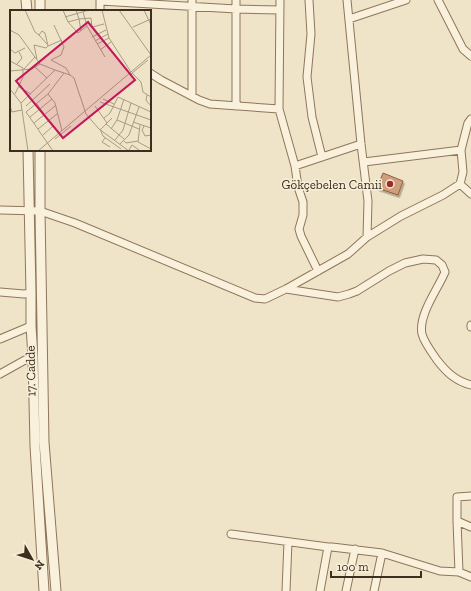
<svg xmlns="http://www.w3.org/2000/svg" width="471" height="591" font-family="'Zilla Slab',serif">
  <defs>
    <filter id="shadow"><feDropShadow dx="1.5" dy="2.5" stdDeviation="0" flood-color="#0004"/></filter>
  </defs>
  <rect width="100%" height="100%" fill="#f0e4c8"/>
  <path fill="#cf9f7d" stroke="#8d5f41" filter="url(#shadow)" d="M383 173 403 181 398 195 377 188Z"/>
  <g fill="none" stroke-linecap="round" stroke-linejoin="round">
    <defs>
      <path id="minor" d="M100 0V11
        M236 0V106
        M280 0 279 109 295 166 298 187 303 202V215L299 229 301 236 318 271
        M309 0 311 34 307 77 312 117 322 157
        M438 0 463 49 471 56
        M100 1 236 9 280 10
        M349 19 406 0
        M150 73 161 80 199 100 210 104 279 109
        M192 96V0
        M364 162 461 150
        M295 166 361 144
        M460 184 471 194
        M0 210 40 211 75 223 255 298 265 299 286 289 348 254 367 237 368 201 361 144 347 0
        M367 237 401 216 443 195 460 184 463 172 461 150 468 123 471 119
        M286 289 338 297 349 294 357 291 389 271 405 263 423 259 436 260 442 265 445 272C438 289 418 315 422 334 424 342 432 353 437 360 447 373 456 381 471 385
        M0 292 24 294 31 293
        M471 327V325
        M0 339 31 326
        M0 374 25 360 33 357
        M457 521 471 527
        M231 534 328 547H332L382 553 440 571 459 572 471 577
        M459 572 457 521V497L471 496
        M286 591 288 542
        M320 591 328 547
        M346 591 355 549
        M374 591 382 553"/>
      <path id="tertiary" d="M26 0 27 11
        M40 0V11
        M28 150 31 293V326L33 357 35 446 44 591
        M40 150V211L44 442 56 591"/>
    </defs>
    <use href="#minor" stroke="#8d765c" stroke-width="9"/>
    <use href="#tertiary" stroke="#8d765c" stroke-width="11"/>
    <use href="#minor" stroke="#faf1dc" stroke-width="7"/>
    <use href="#tertiary" stroke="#faf1dc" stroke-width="9"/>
  </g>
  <circle fill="#9e2a2b" stroke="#f7eed8" stroke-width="1.5" cx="390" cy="184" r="4"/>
  <g text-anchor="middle" stroke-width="3" stroke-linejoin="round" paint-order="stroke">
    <g font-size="13" fill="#3d2e20" stroke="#f7eed8" text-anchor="end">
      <text x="382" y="189">Gökçebelen Camii</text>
    </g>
    <g font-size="13" fill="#3d2e20" stroke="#f7eed8">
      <text transform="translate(30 371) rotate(-91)" y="5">17. Cadde</text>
    </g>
  </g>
  <g transform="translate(10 10)">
    <rect width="141" height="141" fill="#f0e4c8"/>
    <path fill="none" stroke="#a89b85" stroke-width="1" d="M15 0 25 22 29 25M53 0 58 12 68 23 77 16M66 0 69 9 81 8 82 17 94 14M92 0 99 28 121 62M109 0 141 45M134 0 141 15M73 2 77 16 95 47M55 7 79 0M58 12 69 9 71 21M44 15 54 37 51 45 41 50 56 58 60 65M123 17 141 9M0 20 9 25 30 54M82 27 96 20M85 31 98 24M87 34 99 28M38 36 52 30M0 39 5 43 15 38M90 40 101 32M27 49 24 35 36 38 38 36 35 23 32 21 29 25 37 34M0 51 13 58M7 54 12 48 9 42M25 57 37 68M14 59 25 47M0 61 22 59 30 54 45 60M122 63 131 72 133 82 141 87M121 64 138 50M9 77 21 84M0 79 11 93 18 141M5 84 13 67V58M38 84 45 93 52 121M137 85 136 90 141 96M93 89 104 94M90 92 141 110M11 93 45 60 60 65 64 68 76 104 89 119 119 141M26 93 43 116M0 96 2 102 12 100M16 96 40 74M85 96 97 113M20 107 42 89M94 108 100 103 108 87 141 102M107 110 129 119M123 112 141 118M24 113 45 96M96 114 114 129M130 115 128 132 141 139M134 116 132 120 135 126 141 125M28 119 47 104M90 119 93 126 111 139M101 119 107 110 114 89M90 120 102 108M33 125 43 116M95 128 92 132 100 137M45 129 61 116M105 130 113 120 121 93M113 130 116 133 128 131M110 134 119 125 129 97M119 140 122 135 129 140M28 141 141 45M43 141 16 102 38 84 54 63"/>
    <path fill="#c2185b" fill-opacity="0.15" stroke="#c2185b" stroke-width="2" d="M78 12 125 70 53 128 6 71Z"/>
    <rect width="141" height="141" fill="none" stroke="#3d2e20" stroke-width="2"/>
  </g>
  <g transform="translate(32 559) rotate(129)" stroke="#f7eed8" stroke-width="3" paint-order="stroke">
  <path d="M0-3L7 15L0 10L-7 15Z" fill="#3d2e20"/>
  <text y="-6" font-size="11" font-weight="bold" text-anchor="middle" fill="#3d2e20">N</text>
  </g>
  <path d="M331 571v6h90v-6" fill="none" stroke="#3d2e20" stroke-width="2"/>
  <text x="337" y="571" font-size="12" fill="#3d2e20" stroke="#f7eed8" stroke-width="3" paint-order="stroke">100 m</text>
</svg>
